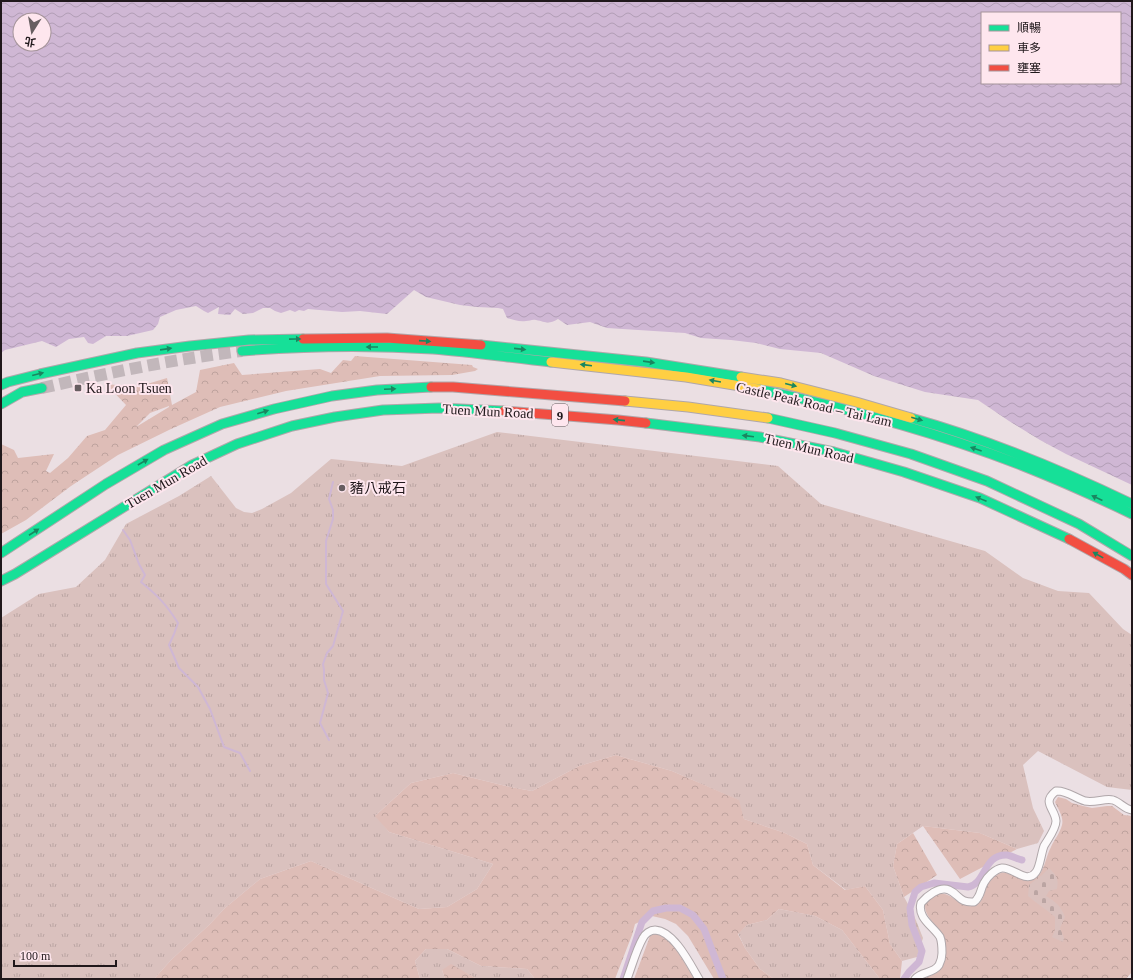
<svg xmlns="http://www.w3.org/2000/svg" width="1133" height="980" font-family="'Times New Roman','Noto Sans TC',serif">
  <defs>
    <pattern id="grass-tufts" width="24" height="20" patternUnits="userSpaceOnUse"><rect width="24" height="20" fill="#dac1be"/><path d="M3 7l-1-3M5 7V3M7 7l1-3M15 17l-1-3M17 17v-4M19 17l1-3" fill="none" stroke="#bba5a3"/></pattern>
    <pattern id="forest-crowns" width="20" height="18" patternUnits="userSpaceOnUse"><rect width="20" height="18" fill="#debdb7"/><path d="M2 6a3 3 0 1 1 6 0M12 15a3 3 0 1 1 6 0" fill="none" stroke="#bea29d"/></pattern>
    <pattern id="cemetery-stones" width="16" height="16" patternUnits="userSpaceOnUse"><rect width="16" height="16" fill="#dac1be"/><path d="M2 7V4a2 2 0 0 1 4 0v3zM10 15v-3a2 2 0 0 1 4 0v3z" fill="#bba5a3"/></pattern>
    <pattern id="water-waves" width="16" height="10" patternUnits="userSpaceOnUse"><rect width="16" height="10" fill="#cfb7d4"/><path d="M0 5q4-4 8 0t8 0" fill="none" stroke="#b19db5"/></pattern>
  </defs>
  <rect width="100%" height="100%" fill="#ebdfe3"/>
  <path fill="url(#grass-tufts)" d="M497 432 778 466 821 504 985 551 1023 578 1058 591 1089 593 1123 629 1132 635V790L1107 787 1038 751 1023 765 1033 808 1044 831 1038 843 1017 849 980 833 923 826 897 844 893 866 904 897 913 913 923 938 917 957 902 961 890 944 883 910 865 886 846 890 813 865 807 844 785 833 744 819 738 800 672 771 616 755 579 766 532 791 506 786 453 773 411 783 376 815 389 832 493 864 477 889 447 907 419 909 311 861 260 879 225 908 209 925 171 960 154 979H1V618L39 594 76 587 105 560 126 524 179 496 211 476 236 508 244 512 252 513 262 509 291 493 331 459 402 466Z
    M779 909 815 916 842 930 880 979H774L760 969 745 948 738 933 747 925 767 920Z
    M426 949H447L481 966 527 969 535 979H477L464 972 442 970 445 979H420L415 961Z"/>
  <path fill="url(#forest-crowns)" fill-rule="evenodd" d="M355 356 472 365 473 367 478 369 475 371 452 375 380 376 286 391 220 407 171 429 118 455 71 486 26 520 1 534V444L14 450 18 458 54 454 46 471 50 473 68 458 87 436 105 430 126 405 106 384 137 387 167 378 172 405 196 392 200 370 234 363 242 375 320 369 331 373 343 360 351 361ZM169 406V407L136 427 150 413Z
    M616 755 672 771 739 800 744 819 785 833 807 844 813 865 845 890 865 886 883 910 890 944 902 961 900 979H880L842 930 815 916 779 909 767 920 747 925 738 934 745 948 760 969 774 979H714L688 936 676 924 665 919 652 916 635 924 632 935 615 979H535L527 969 481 966 447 949H426L415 961 420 979H154L171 960 209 925 225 908 260 879 311 861 419 909 447 907 477 889 493 864 389 832 375 816 411 783 453 773 506 786 532 791 579 766Z
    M1058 797 1066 799 1072 803 1083 806 1092 808 1107 806H1112L1124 815 1132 816V972L1126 979H921C926 976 933 976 938 972 943 967 945 961 946 955 946 950 946 944 945 939 940 926 924 919 925 904 928 902 931 898 934 896 951 887 956 908 973 906 984 904 984 891 988 884 990 881 994 877 997 875 1008 867 1019 883 1031 880 1034 879 1037 878 1039 875 1045 868 1046 856 1051 847 1054 840 1060 833 1062 825 1064 817 1058 809 1055 802Z
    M923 826 980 833 1017 849 960 879Z
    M913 833 937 875 904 897 893 866 897 844Z
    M655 934C673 937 685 964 694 979H634L650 936Z
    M451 964 477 979H445L442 970Z"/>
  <path fill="url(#cemetery-stones)" d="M1049 868C1056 875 1059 878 1057 889L1049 891 1046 896C1056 902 1061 906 1065 917L1060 928 1064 938 1063 942 1052 937 1055 930V917C1046 909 1037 904 1028 896L1029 885 1042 875Z"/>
  <path fill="url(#water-waves)" fill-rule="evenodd" d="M1 1H1132V485L1066 454 1040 440 1009 421 978 400 925 392 874 376 821 353 780 349 756 343 731 340 701 338 685 333 607 328 590 322 567 325 558 319C548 325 546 322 536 320 532 319 530 321 526 321 520 322 513 320 507 318L503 309 498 308 477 307 460 305 426 297 414 290 387 314 360 311 342 312 308 309 304 311 299 310 295 312 290 310 281 313 275 311 270 308H263L253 313 243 314 235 309 230 315 218 314 219 307 208 313 204 311 196 306 176 310 160 317 158 324 153 330 127 336H106L93 344 88 343 84 337 69 339 56 347 42 341 5 350 1 353ZM982 13H1120V83H982ZM20 20H44V44H20Z"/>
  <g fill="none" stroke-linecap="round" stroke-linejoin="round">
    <path stroke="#cfb7d4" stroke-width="2" d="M123 530 130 540 139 564 145 575 141 582C158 596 166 604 178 623L174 634 169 645 179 668 198 687 210 709 224 747 240 753 250 771
      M329 740 320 723 328 693 324 680V670L323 664 327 653 333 646 343 611 326 584V541L333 519V510L329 499 333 482"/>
    <path stroke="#cfb7d4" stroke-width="7" d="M623 979 642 922 653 911 666 908H680L693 915 704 929 723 979
      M904 979 909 972 919 962 922 951 912 925 910 908 915 892 921 887 934 883 968 887C986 884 983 854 1007 855 1012 856 1018 859 1022 860"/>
    <path stroke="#c2b7bb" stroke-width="12" stroke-dasharray="12 6" stroke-linecap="butt" d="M42 388C108 373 174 359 242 351"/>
    <defs>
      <path id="street" d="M627 979C632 966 636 950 643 938 645 934 650 930 655 930 674 931 690 964 699 979
        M915 979C922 971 933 974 939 965 941 961 942 957 942 953 942 948 942 942 940 937 933 926 917 918 921 903 927 896 939 886 949 890 960 895 959 903 974 902 981 897 980 890 984 883 987 877 995 869 1002 868 1013 867 1027 885 1036 872 1040 867 1041 854 1044 846 1048 839 1056 829 1056 821 1055 808 1041 803 1056 791 1066 790 1075 798 1085 801 1095 803 1105 798 1113 800 1120 802 1124 809 1132 810"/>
      <path id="fast" d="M481 345 646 362 741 377
        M242 351C304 346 371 345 433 349 472 352 512 358 551 362
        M1 385 8 382 40 374 137 353 190 346 249 340 303 339
        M758 389C847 408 936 432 1021 465 1059 480 1095 496 1132 514
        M1 404 22 392 42 388
        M768 418 835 433 911 454 987 481 1079 524 1132 556
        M911 418C987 439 1061 470 1132 504
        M646 423 760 437 834 452 904 472 980 498 1069 539
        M1 553 106 484 164 450 222 424 274 409 332 396 377 390 431 387
        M1 581 15 574 192 465 237 444 292 426 335 417 383 410 439 408 504 411"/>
      <path id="slow" d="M551 362 686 377 758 389
        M741 377 781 383 856 402 911 418
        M625 401 688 407 768 418"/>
      <path id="jam" d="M303 339 387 338 481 345
        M431 387H453L625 401
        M504 411 618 420 646 423
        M1069 539 1124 569 1132 575"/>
    </defs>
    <use href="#street" stroke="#b0a7aa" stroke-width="9"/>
    <use href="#fast" stroke="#b0a7aa" stroke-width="11"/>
    <use href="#slow" stroke="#b0a7aa" stroke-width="11"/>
    <use href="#jam" stroke="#b0a7aa" stroke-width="11"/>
    <use href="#street" stroke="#fcfafb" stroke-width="7"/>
    <use href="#fast" stroke="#16e098" stroke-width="9"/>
    <use href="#slow" stroke="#ffcf43" stroke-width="9"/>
    <use href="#jam" stroke="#f24e42" stroke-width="9"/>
  </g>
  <defs><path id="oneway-solid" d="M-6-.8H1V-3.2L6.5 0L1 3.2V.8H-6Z"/></defs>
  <g fill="#1a8660">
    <use href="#oneway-solid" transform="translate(295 339) rotate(-1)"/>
    <use href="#oneway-solid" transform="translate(425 341) rotate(4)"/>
    <use href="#oneway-solid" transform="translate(372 347) rotate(180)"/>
    <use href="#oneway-solid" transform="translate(166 349) rotate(-8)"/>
    <use href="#oneway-solid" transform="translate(520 349) rotate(6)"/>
    <use href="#oneway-solid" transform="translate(649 362) rotate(8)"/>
    <use href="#oneway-solid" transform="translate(586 365) rotate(-173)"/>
    <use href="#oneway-solid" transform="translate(38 374) rotate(-14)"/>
    <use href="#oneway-solid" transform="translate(715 381) rotate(-170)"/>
    <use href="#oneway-solid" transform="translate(791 385) rotate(14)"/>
    <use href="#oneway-solid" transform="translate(390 389) rotate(-3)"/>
    <use href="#oneway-solid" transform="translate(263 412) rotate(-17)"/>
    <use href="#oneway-solid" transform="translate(917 419) rotate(16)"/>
    <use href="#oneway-solid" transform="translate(619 420) rotate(-174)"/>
    <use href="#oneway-solid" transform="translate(748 436) rotate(-173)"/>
    <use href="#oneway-solid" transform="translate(976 449) rotate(-161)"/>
    <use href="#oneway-solid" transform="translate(143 462) rotate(-30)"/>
    <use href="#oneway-solid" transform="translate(1097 498) rotate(-155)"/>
    <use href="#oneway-solid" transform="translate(981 499) rotate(-158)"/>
    <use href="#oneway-solid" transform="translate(34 532) rotate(-33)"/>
    <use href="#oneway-solid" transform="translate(1098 555) rotate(-151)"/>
  </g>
  <g fill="#675e61" stroke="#fee6ee" stroke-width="1.5">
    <rect x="74" y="384" width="8" height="8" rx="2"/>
    <circle cx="342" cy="488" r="4"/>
  </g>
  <g text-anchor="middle" stroke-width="4" stroke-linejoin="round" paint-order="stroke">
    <rect fill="#fee6ee" stroke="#63565a" stroke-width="1" x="552" y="404" width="16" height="22" rx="3"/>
    <g font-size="13" font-weight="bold" fill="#20181b">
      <text x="560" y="420">9</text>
    </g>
    <g font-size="14" fill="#20181b" stroke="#fee6ee" text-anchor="start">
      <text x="86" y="393">Ka Loon Tsuen</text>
      <text x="350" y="493">豬八戒石</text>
    </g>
    <g font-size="14" fill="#20181b" stroke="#fee6ee">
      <text transform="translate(814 404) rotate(13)" y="5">Castle Peak Road – Tai Lam</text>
      <text transform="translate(488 411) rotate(3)" y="5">Tuen Mun Road</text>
      <text transform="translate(809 448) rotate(13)" y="5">Tuen Mun Road</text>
      <text transform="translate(166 482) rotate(-30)" y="5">Tuen Mun Road</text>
    </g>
  </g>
  <rect width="1133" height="980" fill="none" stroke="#20181b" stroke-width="4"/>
  <rect x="981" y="12" width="140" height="72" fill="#fee6ee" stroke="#a5949a"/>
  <rect x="989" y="25" width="20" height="6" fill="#16e098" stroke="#a5949a"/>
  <text x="1017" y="32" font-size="12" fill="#20181b">順暢</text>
  <rect x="989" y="45" width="20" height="6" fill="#ffcf43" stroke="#a5949a"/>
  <text x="1017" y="52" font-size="12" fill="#20181b">車多</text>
  <rect x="989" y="65" width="20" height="6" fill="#f24e42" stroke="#a5949a"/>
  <text x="1017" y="72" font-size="12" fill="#20181b">壅塞</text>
  <g transform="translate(32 32) rotate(191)"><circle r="19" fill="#fee6ee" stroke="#a5949a"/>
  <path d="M0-3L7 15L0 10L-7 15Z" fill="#675e61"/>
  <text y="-6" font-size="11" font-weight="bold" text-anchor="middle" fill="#20181b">北</text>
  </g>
  <path d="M14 960v6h102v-6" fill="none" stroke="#20181b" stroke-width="2"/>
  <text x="20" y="960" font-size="12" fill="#20181b" stroke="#fee6ee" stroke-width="3" paint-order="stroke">100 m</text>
</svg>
